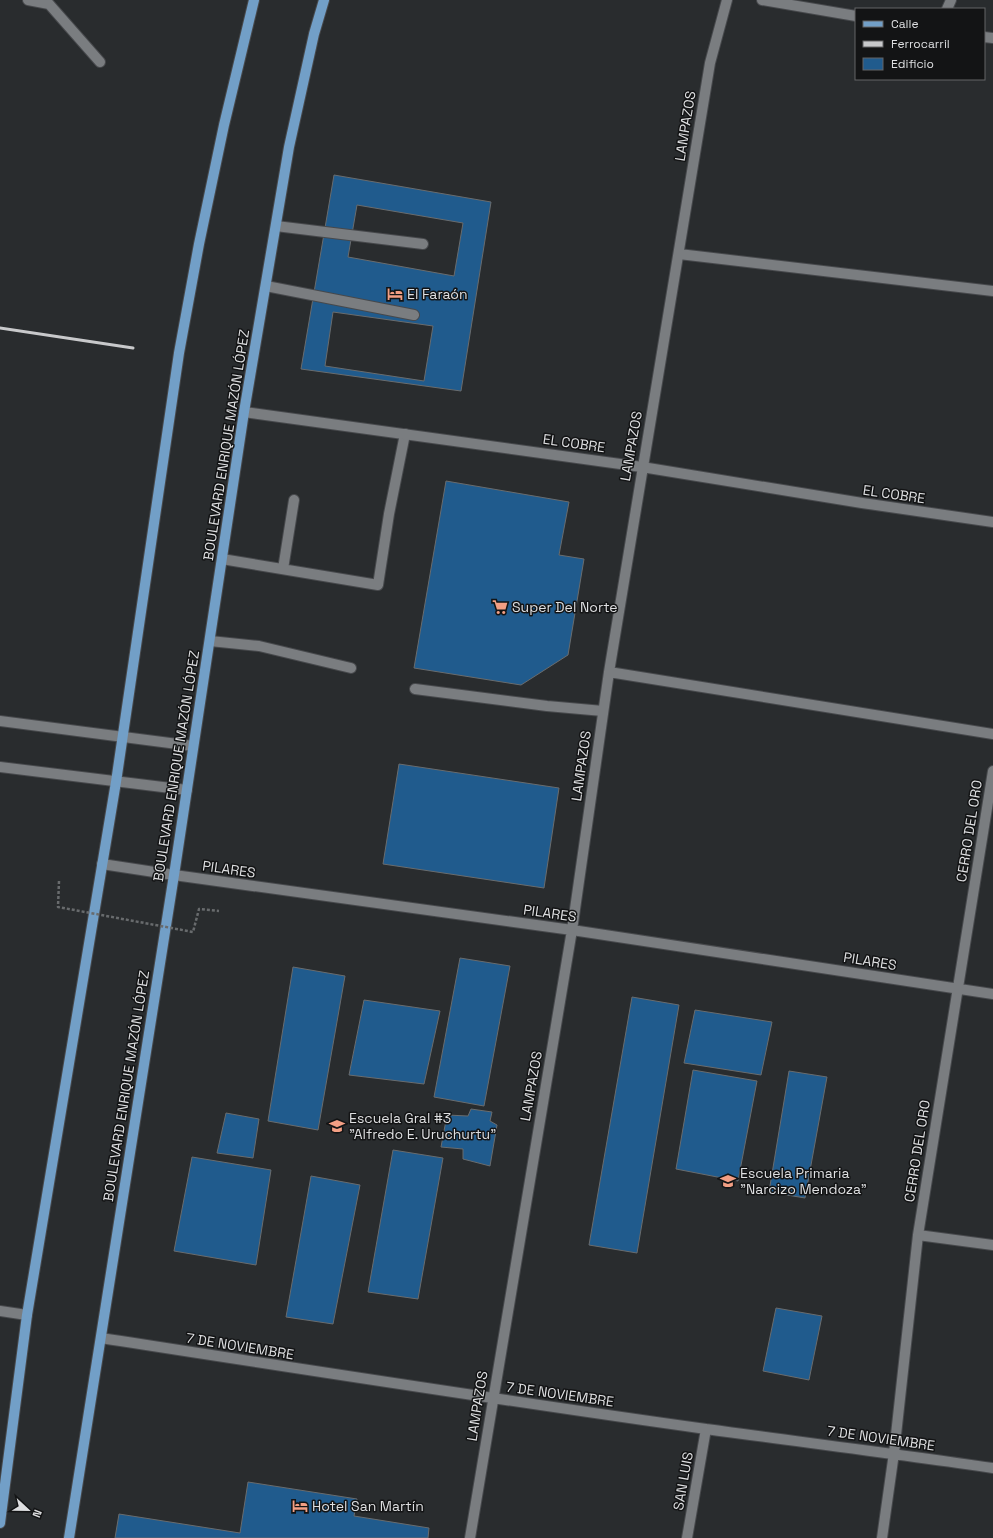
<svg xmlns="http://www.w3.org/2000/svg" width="993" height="1538" font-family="'Space Grotesk',sans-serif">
  <rect width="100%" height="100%" fill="#292c2e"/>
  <path fill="#205b8d" stroke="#696c6e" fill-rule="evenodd" d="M334 175 491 202 461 391 301 369ZM357 205 463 223 454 276 348 257ZM333 312 433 326 424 381 325 366Z
    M446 481 569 502 559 555 584 559 568 655 521 685 414 668Z
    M399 764 559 788 544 888 383 864Z
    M460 958 510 966 484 1106 434 1097Z
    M293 967 345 976 318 1130 268 1121Z
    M632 997 679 1005 637 1253 589 1245Z
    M364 1000 440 1011 424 1084 349 1075Z
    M695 1010 772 1022 761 1075 684 1063Z
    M693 1070 757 1081 738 1181 676 1169Z
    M789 1071 827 1077 805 1198 769 1192Z
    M471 1109 492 1112 490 1121 497 1125 490 1166 463 1159V1149L441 1147 447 1115 468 1116Z
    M226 1113 259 1119 253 1158 217 1153Z
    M393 1150 443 1158 418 1299 368 1292Z
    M192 1157 271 1170 256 1265 174 1251Z
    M311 1176 360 1185 333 1324 286 1317Z
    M776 1308 822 1316 809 1380 763 1371Z
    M248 1482 357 1499 354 1516 429 1528 428 1538H115L119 1514 240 1533Z"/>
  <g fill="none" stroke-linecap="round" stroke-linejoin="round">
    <defs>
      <path id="service" d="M28 0 49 4 100 62
        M276 226 423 244
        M266 286 414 315
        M222 559 378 585 389 514 405 434
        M283 569 294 500
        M210 641 259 646 351 668
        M415 689 547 706 603 711
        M0 721 193 746
        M0 767 187 790
        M0 1311 27 1315"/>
      <path id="minor" d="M762 0 856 16
        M947 9 951 0
        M984 37 993 38
        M679 254 993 291
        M244 412 642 467 862 503 993 522
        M609 672 993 734
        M102 864 174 875 572 930 993 994
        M918 1235 993 1245
        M101 1338C302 1369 504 1401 706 1429 801 1442 897 1454 993 1468
        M470 1538 572 930 609 672 710 63 727 0
        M687 1538 706 1429
        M882 1538 894 1453 918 1235 993 771"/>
      <path id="primary" d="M0 1523 27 1315 116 782 179 353 199 244 224 125 254 0
        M69 1538 174 875 244 412 289 147 314 34 324 0"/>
    </defs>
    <use href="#service" stroke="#47494c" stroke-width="12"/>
    <use href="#minor" stroke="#47494c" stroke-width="12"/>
    <use href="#primary" stroke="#47494c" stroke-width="12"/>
    <use href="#service" stroke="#7a7d80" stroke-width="10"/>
    <use href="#minor" stroke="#7a7d80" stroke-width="10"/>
    <use href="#primary" stroke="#729fc7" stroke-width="10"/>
    <path stroke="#c8c9cb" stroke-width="3" d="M0 328 133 348"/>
    <path stroke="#686b6d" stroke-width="2.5" stroke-dasharray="3 2" stroke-linecap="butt" d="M59 881 58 907 193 932 199 909 219 911"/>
  </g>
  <defs>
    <symbol id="hotel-bare" viewBox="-9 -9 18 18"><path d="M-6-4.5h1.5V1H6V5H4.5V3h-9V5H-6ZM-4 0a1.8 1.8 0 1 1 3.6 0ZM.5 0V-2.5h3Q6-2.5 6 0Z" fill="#f39f84" stroke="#131415" stroke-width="2.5" paint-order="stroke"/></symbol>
    <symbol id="supermarket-bare" viewBox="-9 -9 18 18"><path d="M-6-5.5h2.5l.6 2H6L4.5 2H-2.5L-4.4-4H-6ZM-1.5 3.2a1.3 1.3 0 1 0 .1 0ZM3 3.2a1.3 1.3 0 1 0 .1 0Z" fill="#f39f84" stroke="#131415" stroke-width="2.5" paint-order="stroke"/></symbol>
    <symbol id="school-bare" viewBox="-9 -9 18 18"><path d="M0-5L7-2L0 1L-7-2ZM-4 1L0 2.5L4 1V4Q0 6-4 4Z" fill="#f39f84" stroke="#131415" stroke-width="2.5" paint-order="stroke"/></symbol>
  </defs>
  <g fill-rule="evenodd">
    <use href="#hotel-bare" x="384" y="283" width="22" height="22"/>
    <use href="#supermarket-bare" x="489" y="596" width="22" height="22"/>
    <use href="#school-bare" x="326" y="1115" width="22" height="22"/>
    <use href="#school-bare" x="717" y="1170" width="22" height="22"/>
    <use href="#hotel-bare" x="289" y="1495" width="22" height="22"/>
  </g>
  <g text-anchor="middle" stroke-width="3" stroke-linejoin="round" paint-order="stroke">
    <g font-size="14" fill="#dedfe1" stroke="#131415">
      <text transform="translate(685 126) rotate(-81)" y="5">LAMPAZOS</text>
      <text transform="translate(574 443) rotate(8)" y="5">EL COBRE</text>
      <text transform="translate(226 445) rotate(-81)" y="5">BOULEVARD ENRIQUE MAZÓN LÓPEZ</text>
      <text transform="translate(631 446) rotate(-80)" y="5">LAMPAZOS</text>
      <text transform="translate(894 494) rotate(8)" y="5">EL COBRE</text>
      <text transform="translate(176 766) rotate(-81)" y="5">BOULEVARD ENRIQUE MAZÓN LÓPEZ</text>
      <text transform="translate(581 766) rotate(-82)" y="5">LAMPAZOS</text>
      <text transform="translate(969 831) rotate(-81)" y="5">CERRO DEL ORO</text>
      <text transform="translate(229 869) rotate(8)" y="5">PILARES</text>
      <text transform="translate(550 913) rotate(8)" y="5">PILARES</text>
      <text transform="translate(870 961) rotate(9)" y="5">PILARES</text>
      <text transform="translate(126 1086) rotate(-81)" y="5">BOULEVARD ENRIQUE MAZÓN LÓPEZ</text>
      <text transform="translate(531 1086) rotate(-80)" y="5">LAMPAZOS</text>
      <text transform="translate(917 1151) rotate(-81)" y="5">CERRO DEL ORO</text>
      <text transform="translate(240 1346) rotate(9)" y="5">7 DE NOVIEMBRE</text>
      <text transform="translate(560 1394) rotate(8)" y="5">7 DE NOVIEMBRE</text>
      <text transform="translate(477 1406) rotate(-81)" y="5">LAMPAZOS</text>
      <text transform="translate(881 1438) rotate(8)" y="5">7 DE NOVIEMBRE</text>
      <text transform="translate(683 1481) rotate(-80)" y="5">SAN LUIS</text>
    </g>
    <g font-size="14" fill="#dedfe1" stroke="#131415" text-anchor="start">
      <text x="407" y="299">El Faraón</text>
      <text x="512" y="612">Super Del Norte</text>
      <text x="349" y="1123">Escuela Gral #3<tspan x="349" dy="16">"Alfredo E. Uruchurtu"</tspan></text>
      <text x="740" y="1178">Escuela Primaria<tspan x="740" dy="16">"Narcizo Mendoza"</tspan></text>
      <text x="312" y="1511">Hotel San Martín</text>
    </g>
  </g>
  <rect x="855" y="8" width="130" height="72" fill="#131415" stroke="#646567"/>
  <rect x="863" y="21" width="20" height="6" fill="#729fc7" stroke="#646567"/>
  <text x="891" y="28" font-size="12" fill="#dedfe1">Calle</text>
  <rect x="863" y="41" width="20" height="6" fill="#c8c9cb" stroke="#646567"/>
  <text x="891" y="48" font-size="12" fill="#dedfe1">Ferrocarril</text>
  <rect x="863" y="58" width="20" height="12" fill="#205b8d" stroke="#646567"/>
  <text x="891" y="68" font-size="12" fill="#dedfe1">Edificio</text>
  <g transform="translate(28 1510) rotate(112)" stroke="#131415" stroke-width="3" paint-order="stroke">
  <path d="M0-3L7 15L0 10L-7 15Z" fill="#dedfe1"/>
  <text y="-6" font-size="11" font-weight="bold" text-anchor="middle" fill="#dedfe1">N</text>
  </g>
</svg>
